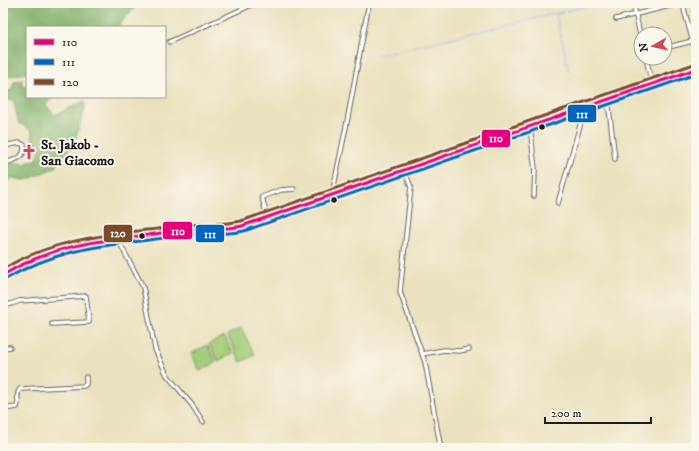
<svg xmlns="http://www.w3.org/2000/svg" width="699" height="451" font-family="'IM FELL DW Pica',serif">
  <rect width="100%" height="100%" fill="#fbf7ec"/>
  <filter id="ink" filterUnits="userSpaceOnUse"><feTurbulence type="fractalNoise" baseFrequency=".025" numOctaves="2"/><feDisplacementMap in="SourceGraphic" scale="8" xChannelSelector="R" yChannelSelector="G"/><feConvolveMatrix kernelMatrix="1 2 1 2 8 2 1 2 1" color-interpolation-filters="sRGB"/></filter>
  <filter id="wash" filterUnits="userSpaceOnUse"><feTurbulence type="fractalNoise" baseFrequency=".012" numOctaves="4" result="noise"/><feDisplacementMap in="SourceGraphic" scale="16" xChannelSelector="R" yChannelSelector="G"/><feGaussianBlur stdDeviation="0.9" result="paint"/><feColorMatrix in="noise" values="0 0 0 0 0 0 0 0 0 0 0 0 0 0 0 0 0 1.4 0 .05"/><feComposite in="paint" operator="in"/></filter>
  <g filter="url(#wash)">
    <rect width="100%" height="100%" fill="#eae1be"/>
    <path fill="#a2cd79" stroke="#5f744a" d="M241 328 255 355 241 362 227 335Z
      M224 336 233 353 218 361 209 344Z
      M207 345 216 362 200 371 191 354Z"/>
    <path fill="#81b069" stroke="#4e6642" d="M3 3H139L117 27H27V73L3 77Z
      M22 80V87L27 86V97H54L46 105 55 115 84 101 85 107 74 143 56 167 29 179 25 180 12 178 3 184V161L24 164 37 159 40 152 33 141 31 130 19 123 13 99 3 102V92L12 90 14 82Z"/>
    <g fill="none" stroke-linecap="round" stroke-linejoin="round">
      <path stroke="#7eb2ec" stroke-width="1" d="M556 14 569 72
        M373 56 601 3"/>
    </g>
  </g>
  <g filter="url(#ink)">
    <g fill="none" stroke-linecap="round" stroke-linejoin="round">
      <defs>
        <path id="minor" d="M633 3 641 39
          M683 3 685 13 696 53
          M616 19 682 3
          M169 42 256 3
          M665 48 692 41
          M646 58 652 84
          M608 100 615 159
          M530 126 535 170 534 196
          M3 146 20 143 24 145C25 160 14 159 3 164
          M404 170 411 187 400 292 425 362 440 444V448
          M332 195 347 122 369 3
          M558 203 585 108
          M267 217 262 197 281 190 294 189
          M117 238 143 287 155 349 167 375 192 405 203 422
          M3 275C45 246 98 240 148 235 164 233 180 230 196 229 212 228 226 230 242 226L428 161 696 69
          M3 306 11 304 19 301 86 296 89 322 52 324
          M3 348 10 347
          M422 354 444 350 459 351 469 349
          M3 409 17 407C20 402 15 394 20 389L84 386 86 384V377"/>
      </defs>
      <use href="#minor" stroke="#646155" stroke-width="5.5"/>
      <use href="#minor" stroke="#fff" stroke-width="3.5"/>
      <defs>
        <path id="bus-1" d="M3 275C51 246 94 241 148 235 162 233 176 231 190 229 208 228 225 230 242 226L696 69"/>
        <path id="bus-2" d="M6 279C53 251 96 246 149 240 163 238 177 236 192 234 209 233 226 235 244 231L696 74"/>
        <path id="bus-3" d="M3 269C47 242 96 236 146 230 161 229 175 226 189 225 206 223 224 225 241 221L694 64"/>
      </defs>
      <use href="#bus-1" stroke="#fbf7ec" stroke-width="6"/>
      <use href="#bus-2" stroke="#fbf7ec" stroke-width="6"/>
      <use href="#bus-3" stroke="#fbf7ec" stroke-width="6"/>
      <use href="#bus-1" stroke="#e5007d" stroke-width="3"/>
      <use href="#bus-2" stroke="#0065bd" stroke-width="3"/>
      <use href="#bus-3" stroke="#7a4b2a" stroke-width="3"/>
    </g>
  </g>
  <defs>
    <symbol id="church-bare" viewBox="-9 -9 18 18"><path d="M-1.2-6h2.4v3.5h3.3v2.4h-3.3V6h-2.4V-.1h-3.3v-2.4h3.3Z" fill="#d1495b" stroke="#fbf7ec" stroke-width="2.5" paint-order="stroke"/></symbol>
  </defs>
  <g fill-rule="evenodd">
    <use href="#church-bare" x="18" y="141" width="22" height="22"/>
  </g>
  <g fill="#1c1c1c" stroke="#fbf7ec" stroke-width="1.5">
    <circle cx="542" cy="127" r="3.5"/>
    <circle cx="334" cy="200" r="3.5"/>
    <circle cx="142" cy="236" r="3.5"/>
  </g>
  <g text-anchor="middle" stroke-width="4" stroke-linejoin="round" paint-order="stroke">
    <g font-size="14" font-weight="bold" fill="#1c1c1c" stroke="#fbf7ec" text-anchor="start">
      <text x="41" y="149">St. Jakob -<tspan x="41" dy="16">San Giacomo</tspan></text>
    </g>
  </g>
  <g stroke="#fbf7ec" stroke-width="1.5">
    <rect x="567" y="104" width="30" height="19" rx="4" fill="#0065bd"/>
    <rect x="481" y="129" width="30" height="19" rx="4" fill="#e5007d"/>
    <rect x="162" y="221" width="31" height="19" rx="4" fill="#e5007d"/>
    <rect x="103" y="224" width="30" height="19" rx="4" fill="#7a4b2a"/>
    <rect x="195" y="224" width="30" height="19" rx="4" fill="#0065bd"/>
  </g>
  <g font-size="11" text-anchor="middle" font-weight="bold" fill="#fff">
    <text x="582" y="118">111</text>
    <text x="496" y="142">110</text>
    <text x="178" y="235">110</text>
    <text x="118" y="237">120</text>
    <text x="210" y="238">111</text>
  </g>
  <rect width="699" height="451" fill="none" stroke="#fbf7ec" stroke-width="16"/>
  <rect x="26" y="26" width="140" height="72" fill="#fbf7ec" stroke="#a29f99"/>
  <rect x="34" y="39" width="20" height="6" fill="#e5007d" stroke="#a29f99"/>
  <text x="62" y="46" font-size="12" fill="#1c1c1c">110</text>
  <rect x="34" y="59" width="20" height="6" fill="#0065bd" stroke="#a29f99"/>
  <text x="62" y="66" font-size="12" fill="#1c1c1c">111</text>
  <rect x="34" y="79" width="20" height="6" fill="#7a4b2a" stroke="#a29f99"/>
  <text x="62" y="86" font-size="12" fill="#1c1c1c">120</text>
  <g transform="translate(653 46) rotate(262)"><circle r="19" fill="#fbf7ec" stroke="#a29f99"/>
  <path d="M0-3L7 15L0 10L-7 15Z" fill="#d1495b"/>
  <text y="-6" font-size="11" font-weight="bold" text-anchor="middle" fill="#1c1c1c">N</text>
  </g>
  <path d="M545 417v6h106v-6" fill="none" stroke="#1c1c1c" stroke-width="2"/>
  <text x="551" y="417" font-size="12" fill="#1c1c1c" stroke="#fbf7ec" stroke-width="3" paint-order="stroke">200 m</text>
</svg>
